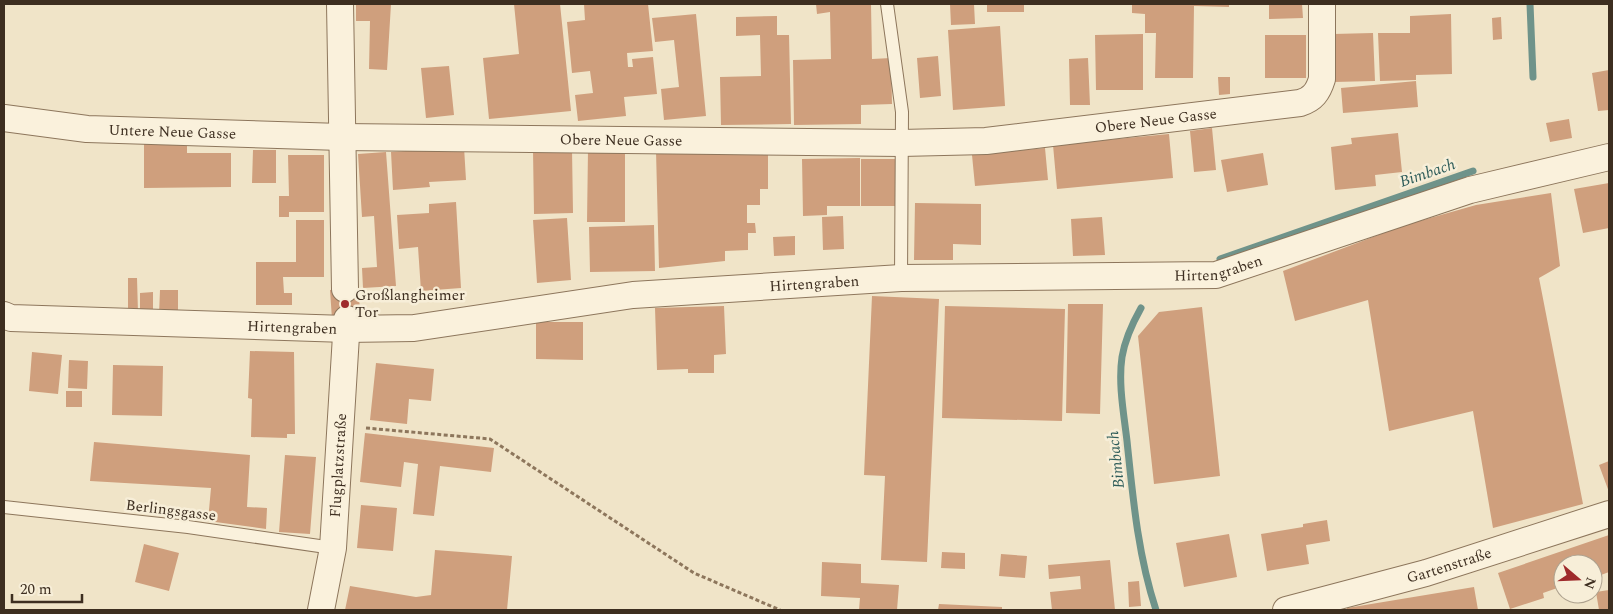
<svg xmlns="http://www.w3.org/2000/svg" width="1613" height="614" font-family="Spectral,serif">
  <rect width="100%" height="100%" fill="#f0e4c8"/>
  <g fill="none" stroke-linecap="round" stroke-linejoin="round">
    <path stroke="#6f938a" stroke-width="7" d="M1530 4 1533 77
      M1220 259 1473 171
      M1141 308C1132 324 1125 339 1122 357 1118 384 1124 415 1127 441 1133 499 1138 555 1156 610"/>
  </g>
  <path fill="#cf9f7d" d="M356 4H391L387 70 369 69 370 21H356Z
    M514 4H560L571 111 489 119 483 58 519 54Z
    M584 4H648L653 51 627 53 628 67H633L632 59 653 57 657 94 624 97 626 116 578 121 575 95 593 93 590 71 572 73 567 22 585 20Z
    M816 4H871L872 59 891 58 892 104 861 105V124L794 125 793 60 831 59 830 12 817 14Z
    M950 4H974L975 24 951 25Z
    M987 4H1024V12H987Z
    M1132 4H1229V7L1194 6 1193 78H1155L1156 33H1145V14L1132 13Z
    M1269 4H1302L1303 18 1269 19Z
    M696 14 706 116 664 120 661 89 679 87 674 40 655 42 652 18Z
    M1451 14 1452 74 1416 75V80L1380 81 1378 33H1410V16Z
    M777 16V35H789L791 124 721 125 720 77 761 76 760 35 736 36V17Z
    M1501 17 1502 39 1493 40 1492 18Z
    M1000 26 1005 106 953 110 948 30Z
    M1373 33 1375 81 1334 82 1333 34Z
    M1143 34V90H1096L1095 35Z
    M1265 35H1306V78H1265Z
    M938 56 941 96 920 98 917 58Z
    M1088 58 1090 105H1070L1069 59Z
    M449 66 454 115 426 118 421 68Z
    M1609 70V110L1598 111 1592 73Z
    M1218 77H1230V94L1219 95Z
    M1416 81 1418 107 1343 113 1341 88Z
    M1569 119 1572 138 1550 142 1546 123Z
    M1212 128 1216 170 1194 172 1190 131Z
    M1398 133 1402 172 1375 175 1376 186 1335 190 1331 147 1352 144 1351 138Z
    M1169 134 1173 178 1057 189 1053 145Z
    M144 144H187V153H231V187L144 188Z
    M464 147 466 180 429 182 430 187 393 190 391 152Z
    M1045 148 1048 180 975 186 972 155Z
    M572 149 573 213 534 214 533 150Z
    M253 150H276V183H252Z
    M588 150H625V222H587Z
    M656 151 768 154V189H760V205H747V223H755L756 233H748V250L725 251V261L659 268Z
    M386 152 396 286 363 288 362 268 377 267 374 216 362 217 358 154Z
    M1263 153 1268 185 1227 192 1221 160Z
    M288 155H324V212H289V217H279V196H289Z
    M860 158V206H827V215L803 216 802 159Z
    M861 159H895V206H861Z
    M1609 183V228L1583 233 1574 189Z
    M1551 193 1560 266 1539 278 1583 504 1493 528 1473 411 1389 431 1368 300 1295 321 1283 271 1402 226 1476 205Z
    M456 202 461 288 421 291 418 247 399 249 397 215 429 213V204Z
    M915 203 981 204V245L953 244V260H914Z
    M843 216 844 249 823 250 822 217Z
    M1102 217 1105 255 1073 256 1071 219Z
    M567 218 571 280 537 283 533 220Z
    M296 220H324V277H283L284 293H292V305H256V262H296Z
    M654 225 655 271 590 272 589 227Z
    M795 236V255L774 256 773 237Z
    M128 278H137L138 313H128Z
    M359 288 360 318 332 319 330 290Z
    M160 290H178V315H159Z
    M153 292V313H140V293Z
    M872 296 939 299 927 562 881 560 885 476 864 475Z
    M1068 304H1103L1100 414 1066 413Z
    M724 306 726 354 714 355V373H688V369L657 370 655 308Z
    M945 306 1065 309 1062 421 942 418Z
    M1202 307 1220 476 1154 484 1138 336 1159 312Z
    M536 322H583V360L536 359Z
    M250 351 294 352 295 434H287V438L251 437 252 399 248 398Z
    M32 352 62 355 58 394 29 391Z
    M69 360 88 361 87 389 68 388Z
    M376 363 434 369 431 401 409 399 407 424 370 420Z
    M113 365 163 366 162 416 112 415Z
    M66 391H82V407H66Z
    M365 433 494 448 491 472 440 466 434 516 413 514 418 464 404 462 401 487 360 482Z
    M94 442 250 455 247 507 267 508 266 529 208 521 211 488 90 481Z
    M285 455 316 457 310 534 279 532Z
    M1609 461V492L1599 465Z
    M361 505 397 508 393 551 357 548Z
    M1327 520 1330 541 1306 545 1309 564 1267 571 1261 534 1303 527V524Z
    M1229 534 1237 577 1184 587 1176 543Z
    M1609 535V572L1593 578V564H1563V586L1543 593 1544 598 1510 609 1498 573Z
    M144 544 179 553 169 591 135 582Z
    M435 550 512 556 507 610H345L350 586 416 597 431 595Z
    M942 552 965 553V569L941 568Z
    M1001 554 1027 556 1025 578 999 576Z
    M1110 560 1115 610H1052L1050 592 1081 589 1080 576 1049 579 1048 565Z
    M822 562 861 564V583L899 585 897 610H859L860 598 821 596Z
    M1139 581 1141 606 1129 607 1128 582Z
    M1474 587 1478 610H1347V608Z
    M1609 590V610H1599L1596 592Z
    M939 604 1002 607V610H938Z"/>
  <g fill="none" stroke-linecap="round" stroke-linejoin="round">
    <defs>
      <path id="service" d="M887 4 902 112 901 278
        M4 507 188 527 333 548"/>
      <g id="minor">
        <path d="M340 4 345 289"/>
        <path id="s1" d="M4 118 87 129 341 137 901 143 986 141 1300 103C1313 99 1318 92 1322 79V4"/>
        <path id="s2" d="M4 315 11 318 346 329 414 328 633 295 901 278 1216 275 1470 190 1609 157"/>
        <path id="s3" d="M321 610 333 548 347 319"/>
        <path id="s4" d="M1286 610 1426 573 1609 514"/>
      </g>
    </defs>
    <use href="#service" stroke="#8d765c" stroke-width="14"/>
    <use href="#minor" stroke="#8d765c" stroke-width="28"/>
    <path stroke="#8d765c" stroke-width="3" stroke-dasharray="4 2.5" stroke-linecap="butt" d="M366 428 490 439 694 573 780 610"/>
    <use href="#service" stroke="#faf1dc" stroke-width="12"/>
    <use href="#minor" stroke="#faf1dc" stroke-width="26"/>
  </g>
  <circle fill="#9e2a2b" stroke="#f7eed8" stroke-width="2" cx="345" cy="304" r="5"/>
  <g text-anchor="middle" stroke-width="5" stroke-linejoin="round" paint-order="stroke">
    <g font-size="15" fill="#3d2e20" stroke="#f7eed8">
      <text dy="5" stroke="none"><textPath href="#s1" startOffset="1154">Obere Neue Gasse</textPath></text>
      <text dy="5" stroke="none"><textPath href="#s1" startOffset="169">Untere Neue Gasse</textPath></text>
      <text dy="5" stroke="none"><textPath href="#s1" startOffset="618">Obere Neue Gasse</textPath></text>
      <text dy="5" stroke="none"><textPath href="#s2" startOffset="1219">Hirtengraben</textPath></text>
      <text dy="5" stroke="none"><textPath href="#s2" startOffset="814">Hirtengraben</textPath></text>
      <text dy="5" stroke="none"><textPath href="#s2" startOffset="289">Hirtengraben</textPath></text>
      <text dy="5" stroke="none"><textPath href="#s3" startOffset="146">Flugplatzstraße</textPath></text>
      <text transform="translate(171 510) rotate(7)" y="5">Berlingsgasse</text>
      <text dy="5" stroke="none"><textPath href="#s4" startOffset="169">Gartenstraße</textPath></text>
    </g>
    <g font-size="15" fill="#3d2e20" stroke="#f7eed8" text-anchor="start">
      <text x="355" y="300">Großlangheimer<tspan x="355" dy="17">Tor</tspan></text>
    </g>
    <g font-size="16" font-style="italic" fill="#2f5d5a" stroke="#f7eed8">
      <text transform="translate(1427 172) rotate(-19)" y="6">Bimbach</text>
      <text transform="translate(1115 460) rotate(-96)" y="6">Bimbach</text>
    </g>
  </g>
  <rect width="1613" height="614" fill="none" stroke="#3d2e20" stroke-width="10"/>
  <g transform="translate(1578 579) rotate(109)"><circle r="24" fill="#f7eed8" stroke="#ada18e"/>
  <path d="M0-4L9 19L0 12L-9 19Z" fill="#9e2a2b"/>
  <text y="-8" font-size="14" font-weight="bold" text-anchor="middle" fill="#3d2e20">N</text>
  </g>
  <path d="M12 594v8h70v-8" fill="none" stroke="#3d2e20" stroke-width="2.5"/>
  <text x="20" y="594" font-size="15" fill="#3d2e20" stroke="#f7eed8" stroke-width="4" paint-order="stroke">20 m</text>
</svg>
